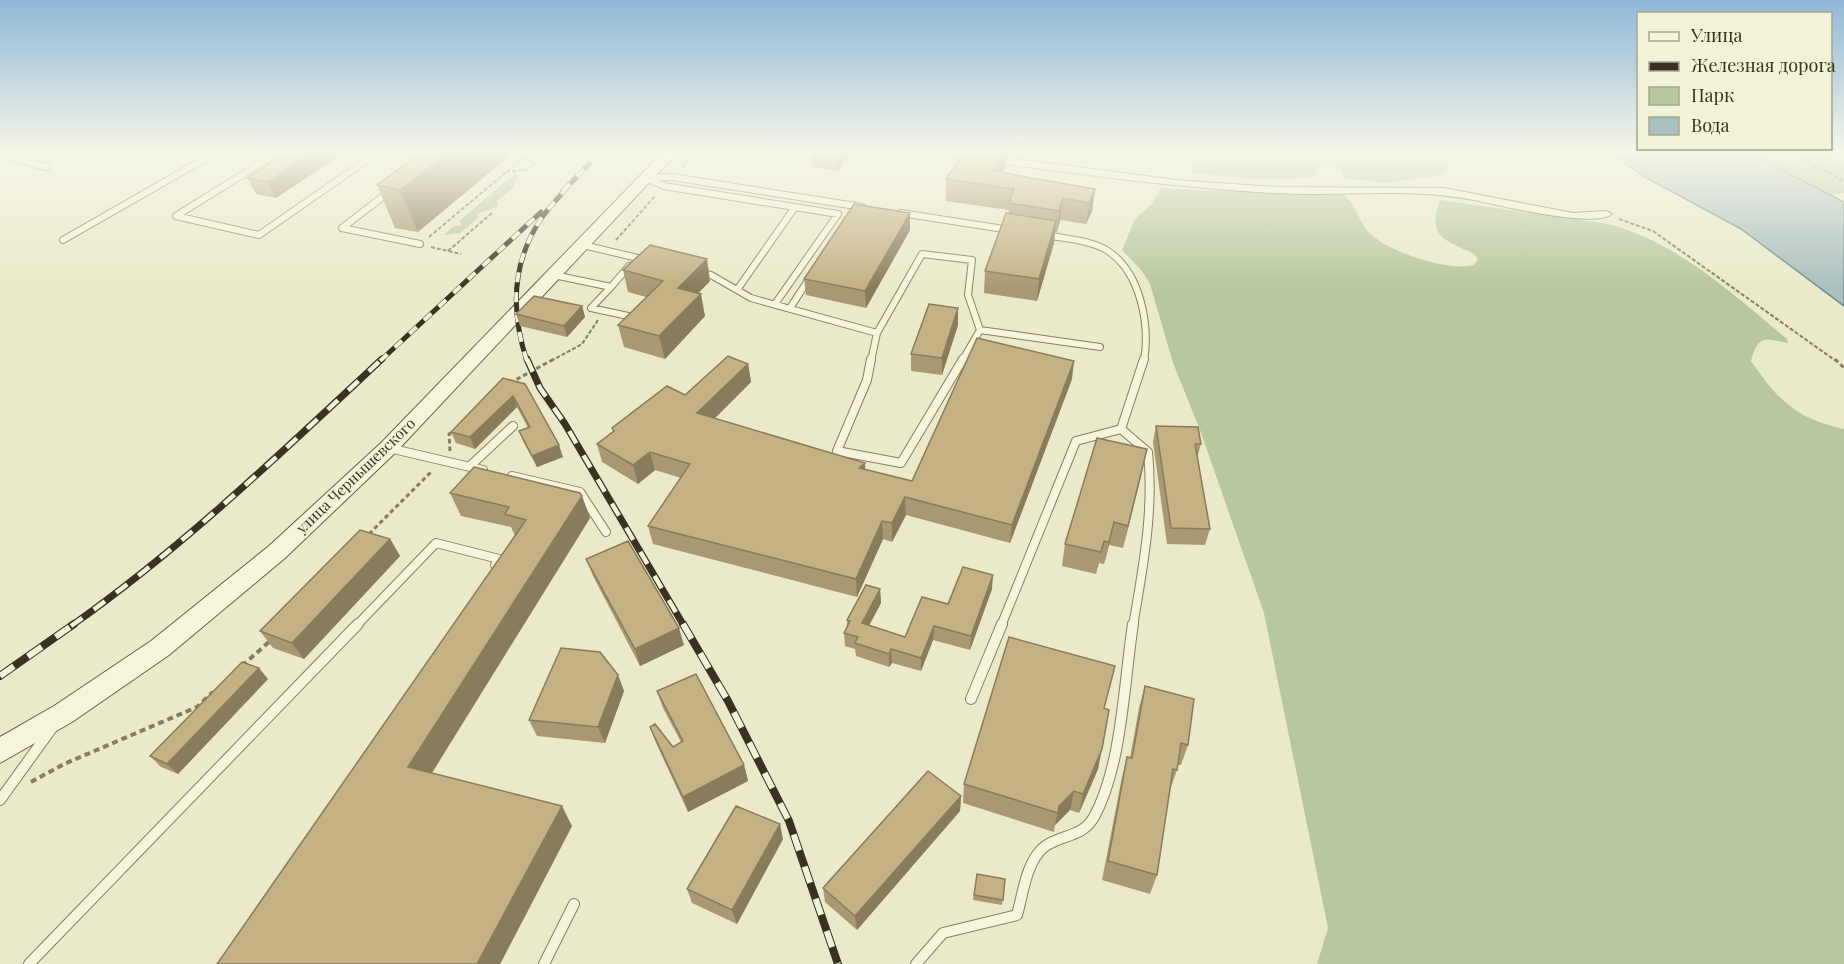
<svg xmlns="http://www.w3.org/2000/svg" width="1844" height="964" font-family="'Playfair Display',serif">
  <rect width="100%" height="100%" fill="#eaeaca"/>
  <path fill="#b7c79f" d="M1190 153H1457L1442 175 1386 183 1343 178 1341 171 1327 165 1319 166 1314 176C1274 183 1234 177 1193 173Z
    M1749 153H1844V193L1831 195Z
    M516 173 518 177 513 188 497 201 498 206 477 214 479 217 460 233 444 235 452 227 462 225 459 221Z
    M1161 188 1212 191H1339C1357 204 1355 213 1366 229 1382 251 1449 272 1474 265L1478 259 1474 254C1444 239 1427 238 1440 200L1608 224C1676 241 1734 295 1787 339L1788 343C1764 338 1758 335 1751 361 1778 400 1796 419 1844 429V964H1317L1328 928 1264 613 1200 430 1173 363 1150 284 1142 271 1122 250 1135 219 1152 204Z"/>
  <path fill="#aabfbf" stroke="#718c8d" stroke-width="1.5" d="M1610 153H1749L1844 202V306L1741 229 1645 177Z"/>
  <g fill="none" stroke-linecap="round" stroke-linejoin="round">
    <defs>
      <path id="service-far2" d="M277 153 176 216 259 235 377 153
        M0 155 47 167
        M647 178 672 177 862 207
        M648 179 664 186 838 214 775 304
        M901 213 1010 230
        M342 228 389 192
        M342 228 420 244
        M1046 235C1066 239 1091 240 1108 251 1141 273 1150 325 1144 361
        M63 240 215 153
        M583 245 646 260
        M701 273 711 275 751 298 877 333 871 361
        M554 275 611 287 629 266
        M611 287 591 308 628 316
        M737 290 795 207
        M790 308 809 279
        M877 333 922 254 972 260 968 295 980 330
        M962 361 980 330 1100 347"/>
      <path id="service-far1" d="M871 359 867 380 837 451 901 463 963 359
        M389 448 483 470
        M470 466 513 426
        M512 476 580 492 606 532
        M356 626 436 543 499 559 495 565
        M1001 626 1076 441 1121 429
        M1133 626C1143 567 1154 511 1148 452L1121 429 1144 359"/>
      <path id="service" d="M971 699 1002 624
        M0 800 52 728
        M29 964 358 624
        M544 964 574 904
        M916 964 943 933 1017 915C1023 894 1026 862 1044 847 1061 834 1082 838 1094 817 1122 766 1124 682 1133 624"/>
      <path id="minor" d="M939 153H970L1176 180 1276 187 1444 188 1573 213 1606 211 1612 214C1594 229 1499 205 1474 200 1408 187 1340 197 1274 193 1163 187 1054 170 944 156Z"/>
      <path id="secondary" d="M662 153H677L395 453 285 558 169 655 72 722 0 763V737L54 706 151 641 269 546 381 443Z"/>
    </defs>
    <use href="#service-far2" stroke="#857e60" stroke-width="8"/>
    <use href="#service-far1" stroke="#857e60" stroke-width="10"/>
    <use href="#service" stroke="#857e60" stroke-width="12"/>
    <use href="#minor" stroke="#857e60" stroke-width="2"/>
    <use href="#secondary" stroke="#675f43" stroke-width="2"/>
    <path stroke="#857e60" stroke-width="2" stroke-dasharray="4 2" stroke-linecap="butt" d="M1793 153 1805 160
      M1844 155 1805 160 1844 181
      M682 167 696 153
      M506 172 530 169 534 164 525 156
      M1619 219 1653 231 1836 361
      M429 237 529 153
      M616 240 655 196
      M431 247 461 254
      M448 251 493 212
      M551 361 582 344 598 320"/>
    <path stroke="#857e60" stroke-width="3" stroke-dasharray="4.5 3" stroke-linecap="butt" d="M1835 359 1844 368
      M510 383 554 359
      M450 451 449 434 452 432
      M369 534 432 471"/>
    <path stroke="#857e60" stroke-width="4" stroke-dasharray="6 4" stroke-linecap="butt" d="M242 666 271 640
      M31 782 64 764 197 707 213 692"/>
    <use href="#service-far2" stroke="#f6f5dc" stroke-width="6"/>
    <use href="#service-far1" stroke="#f6f5dc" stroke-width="8"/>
    <use href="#service" stroke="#f6f5dc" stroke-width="10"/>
    <use href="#minor" fill="#f6f5dc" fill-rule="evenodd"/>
    <use href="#secondary" fill="#f6f5dc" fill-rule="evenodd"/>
    <defs>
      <path id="rail-far2" d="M563 191 600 153
        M380 361 541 212
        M527 361C511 313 511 266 539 222 547 209 559 198 568 186"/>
      <path id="rail-far1" d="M527 359 540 388 565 424 684 626
        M71 626C183 547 282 452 382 359"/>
      <path id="rail" d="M683 624 728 701 789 821 838 964
        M0 676 74 624"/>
    </defs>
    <use href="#rail-far2" stroke="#373222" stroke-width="5"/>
    <use href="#rail-far1" stroke="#373222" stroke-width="7"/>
    <use href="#rail" stroke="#373222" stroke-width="8"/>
    <use href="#rail-far2" stroke="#f2f2d9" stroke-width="4" stroke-dasharray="10" stroke-linecap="butt"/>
    <use href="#rail-far1" stroke="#f2f2d9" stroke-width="4.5" stroke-dasharray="14" stroke-linecap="butt"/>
    <use href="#rail" stroke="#f2f2d9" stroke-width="6" stroke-dasharray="17" stroke-linecap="butt"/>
  </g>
  <path fill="#a99872" d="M285 153H341L342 154 276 198 256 194 247 178Z
    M420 153 418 232 395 228 377 185Z
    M850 153 838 171 812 167 811 156Z
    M964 153H1014L1013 156H1007L1006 166 1003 172 1095 189 1092 211 1086 224 1060 220 1057 232H1055L1054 243 1037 301 984 293 985 271 1008 214 1009 210 946 201V179Z
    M1018 153H1063L1060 160Z
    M910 230 866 308 806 295 804 279Z
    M623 270 710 281 698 293 705 316 665 359 624 347 618 325 646 297 628 292Z
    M582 306 585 317 567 337 520 326 516 314Z
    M958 325 942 375 911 371V354Z
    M748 364 751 382 715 418 866 469 912 481 1072 379 1010 543 906 515 892 542 883 539 857 597 653 544 648 526 681 478 655 470 638 484 602 462 597 444 613 432 612 428 685 395Z
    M503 378 563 457 537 467 524 443 519 431 528 428 517 407 475 449 456 443 451 432Z
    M1156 426 1201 444 1197 458 1210 529 1205 545 1167 544 1153 442Z
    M1142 472 1123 548 1109 545 1104 564 1099 563 1096 574 1062 566 1065 544Z
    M450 493 582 496 590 518 432 773 572 826 500 964H217L515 536 511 527 461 516Z
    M390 539 400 556 304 659 273 648 260 631Z
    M586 559 684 645 640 666 593 576Z
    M880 589 881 603 869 625 905 637 948 604 992 589 970 650 933 640 921 671 892 663 889 667 856 656 855 649 845 646 844 633 847 626V620Z
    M618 675 624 691 605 743 537 736 529 720Z
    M268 679 178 774 161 767 150 756Z
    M1145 686 1188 745 1181 765H1178L1177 770 1170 790 1157 875 1150 894 1102 880 1122 777 1127 757 1130 758 1139 708Z
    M657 691 744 765 748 781 688 812 656 743 650 727 673 747 681 742 663 708Z
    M1104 708 1098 769 1079 813 1070 810 1055 825 1054 832 963 803 964 784Z
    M961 796 960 811 857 930 825 902 823 888Z
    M783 839 737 924 692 903 687 889Z
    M977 874 1005 879 1002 905 973 900Z"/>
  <path fill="#897c5c" d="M312 153H341L342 154 276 198 268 182Z
    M448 153H513L418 232 400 190Z
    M842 153H850L838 171 837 160Z
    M1003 153H1007L1006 166 994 186 992 171Z
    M1095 189 1092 211 1086 224 1089 203Z
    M1063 198 1060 220 1057 232 1059 211Z
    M910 213V230L866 308 865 291Z
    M1056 221 1054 243 1037 301 1039 279Z
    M707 259 710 281 682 310 678 288Z
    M701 294 705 316 665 359 659 336Z
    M582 306 585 317 567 337 564 326Z
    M958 308V325L942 375V358Z
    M1074 361 1072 379 1010 543 1012 525Z
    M748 364 751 382 701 432 697 413Z
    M513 396 517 407 475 449 470 437Z
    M559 445 563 457 537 467 532 456Z
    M1147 449 1142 472 1123 548 1128 526Z
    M650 452 655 470 638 484 633 465Z
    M865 463 866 482 859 468Z
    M582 496 590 518 423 787 408 767Z
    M905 497 906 515 892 542V523Z
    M882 521 883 539 857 597 856 579Z
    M1114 522 1109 545 1104 564 1109 542Z
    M390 539 400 556 304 659 292 643Z
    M993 575 992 589 970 650 971 636Z
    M880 589 881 603 863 637 862 623Z
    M934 626 933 640 921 671V658Z
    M679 628 684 645 640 666 635 649Z
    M891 649 892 663 889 667V654Z
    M259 668 268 679 178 774 167 764Z
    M618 675 624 691 605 743 598 727Z
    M1102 749 1098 769 1079 813 1083 794Z
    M744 765 748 781 688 812 683 797Z
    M1074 791 1070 810 1055 825 1059 806Z
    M961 796 960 811 857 930 855 916Z
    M562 806 572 826 500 964H477Z
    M780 824 783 839 737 924 732 910Z"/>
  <path fill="#c4b184" stroke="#897c5c" stroke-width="1.5" d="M285 153H312L268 182 247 178Z
    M420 153H448L400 190 377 185Z
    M813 153H842L837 160 811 156Z
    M964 153H1003L992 171 1095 189 1089 203 1063 198 1059 211 1009 203 1014 189 946 179Z
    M854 204 910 213 865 291 804 279Z
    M1006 213 1056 221 1039 279 985 271Z
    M650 245 707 259 678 288 701 294 659 336 618 325 663 281 623 270Z
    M534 296 582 306 564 326 516 314Z
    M929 304 958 308 942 358 911 354Z
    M977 338 1074 361 1012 525 905 497 892 523 882 521 856 579 648 526 690 464 650 452 633 465 597 444 614 431 612 428 667 386 685 395 728 356 748 364 697 413 865 463 859 468 912 481Z
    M503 378 525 384 559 445 532 456 519 431 530 427 513 396 470 437 451 432Z
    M1156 426 1198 427 1201 444H1195L1210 529 1171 528Z
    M1097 438 1147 449 1128 526 1114 522 1109 542 1104 541 1101 552 1065 544Z
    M474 467 580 493 582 496 408 767 562 806 477 964H217L526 520 505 514 509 507 450 493Z
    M360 530 390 539 292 643 260 631Z
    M628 541 679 628 635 649 586 559Z
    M963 567 993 575 971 636 934 626 921 658 891 649 889 654 855 643 858 637 844 633 850 621 847 620 866 585 880 589 862 623 905 637 922 597 948 604Z
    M1009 637 1115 666 1104 708 1109 710 1102 749 1083 794 1074 791 1059 806 1058 813 964 784Z
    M561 648 600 652 618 675 598 727 529 720Z
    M242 662 259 668 167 764 150 756Z
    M696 674 744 765 683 797 650 727 655 724 673 747 683 741 657 691Z
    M1145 686 1194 699 1188 745 1181 743 1177 770 1173 769 1157 875 1108 861 1127 757 1132 758Z
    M928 771 961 796 855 916 823 888Z
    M736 806 780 824 732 910 687 889Z
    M977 874 1005 879 1003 900 974 895Z"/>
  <linearGradient id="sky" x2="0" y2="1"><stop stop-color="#8fb8d8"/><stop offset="0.53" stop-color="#f6f6e7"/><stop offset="1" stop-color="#f6f6e7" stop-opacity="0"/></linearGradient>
  <rect width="1844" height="288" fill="url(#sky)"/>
  <g text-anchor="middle" stroke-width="4.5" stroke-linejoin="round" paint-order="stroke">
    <g font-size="15" fill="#373222" stroke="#f2f2d9">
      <text transform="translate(356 476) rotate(-44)" y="5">улица Чернышевского</text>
    </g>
  </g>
  <rect x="1637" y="12" width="195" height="138" fill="#f2f2d9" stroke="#a7a590" stroke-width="1.5"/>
  <rect x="1649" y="32" width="30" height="9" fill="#f6f5dc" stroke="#a7a590" stroke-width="1.5"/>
  <text x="1691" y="42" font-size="18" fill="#373222">Улица</text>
  <rect x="1649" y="62" width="30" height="9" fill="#373222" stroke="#a7a590" stroke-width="1.5"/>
  <text x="1691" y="72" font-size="18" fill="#373222">Железная дорога</text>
  <rect x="1649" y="87" width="30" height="18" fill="#b7c79f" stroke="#a7a590" stroke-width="1.5"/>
  <text x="1691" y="102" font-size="18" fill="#373222">Парк</text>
  <rect x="1649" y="117" width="30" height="18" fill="#aabfbf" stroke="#a7a590" stroke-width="1.5"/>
  <text x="1691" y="132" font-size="18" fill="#373222">Вода</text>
</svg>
